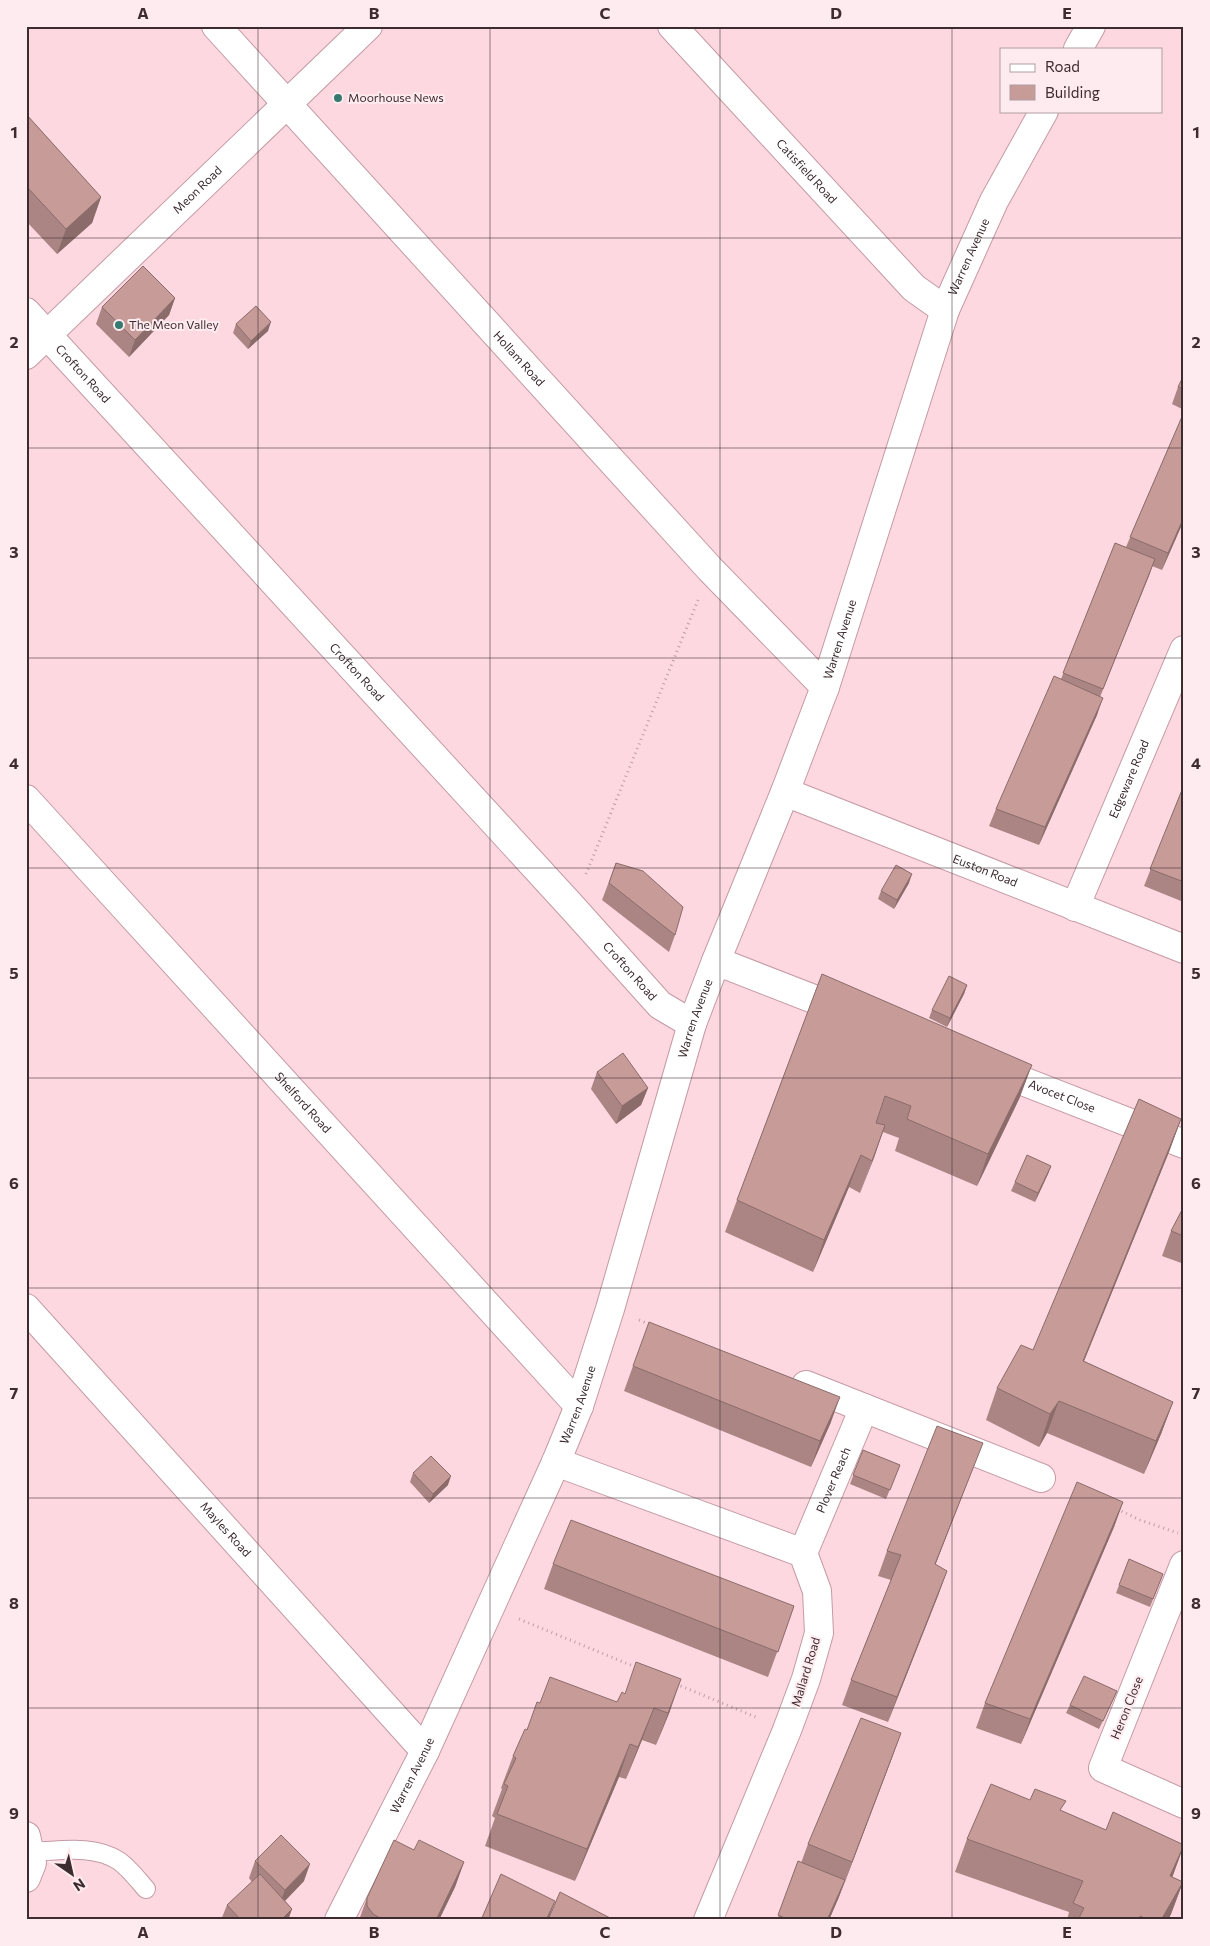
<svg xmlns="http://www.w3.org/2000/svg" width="1210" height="1946" font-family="Commissioner,sans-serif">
  <rect width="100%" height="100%" fill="#fdd8e1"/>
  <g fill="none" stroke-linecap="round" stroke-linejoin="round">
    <defs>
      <path id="lane" d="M30 1852C59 1851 94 1844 119 1861 129 1868 138 1880 146 1889"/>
      <g id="street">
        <path id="s1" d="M216 26 710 569 825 687"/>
        <path id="s2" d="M672 26 914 288 945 310"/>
        <path d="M1078 49 1091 26"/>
        <path id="s3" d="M26 312 572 907 660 1005 692 1024"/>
        <path id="s4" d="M26 355 368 26"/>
        <path id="s5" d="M785 792 1184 949"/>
        <path id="s6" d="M26 799 579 1406"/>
        <path id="s7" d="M1075 907 1184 650"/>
        <path d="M716 961 847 1012"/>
        <path id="s8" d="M992 1069 1184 1144"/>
        <path id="s9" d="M26 1308 425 1751"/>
        <path d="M806 1385 1041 1478"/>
        <path d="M556 1462 803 1553 817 1591 819 1633 806 1679 787 1730 708 1920"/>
        <path id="s10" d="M803 1553 864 1408"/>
        <path d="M1184 1565 1103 1768 1184 1804"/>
        <path d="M26 1836 32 1863 26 1878"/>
        <path id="s11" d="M339 1920 425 1751 556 1462 579 1406 610 1309 692 1024 716 961 785 792 825 687 945 310 994 201 1044 111"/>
      </g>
    </defs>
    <use href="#lane" stroke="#c59aa4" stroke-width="20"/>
    <use href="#street" stroke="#c59aa4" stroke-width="30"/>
    <path stroke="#bd9ea6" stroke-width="3" stroke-dasharray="1 4" stroke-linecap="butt" d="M586 874 698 600
      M639 1320 651 1325
      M1117 1509 1140 1520 1178 1533
      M519 1619 638 1668
      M676 1684 758 1718"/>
    <use href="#lane" stroke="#fff" stroke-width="18"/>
    <use href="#street" stroke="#fff" stroke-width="28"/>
  </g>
  <path fill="#aa8583" d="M26 114 101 197 92 223 57 254 26 221Z
    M175 298 169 315 129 357 96 324 102 307Z
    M236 324 268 331 248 349 233 333Z
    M1184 375V410L1172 404 1178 387Z
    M1184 412V520L1162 570 1152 566 1100 697 1097 715 1039 845 989 826 996 809 1061 679 1115 543 1126 547Z
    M1184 785V895L1181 901 1144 886Z
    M616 863 675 935 669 952 602 900Z
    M909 883 894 909 878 899 881 891Z
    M822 974 1020 1097 977 1186 895 1151 899 1138 883 1132 860 1193 849 1187 813 1272 725 1232Z
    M967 985 964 994 947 1027 929 1018 932 1010Z
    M597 1072 648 1088 641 1105 616 1124 591 1089Z
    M1181 1119 1169 1152 1084 1361 1173 1402 1161 1434 1144 1474 1047 1433 1039 1447 986 1420 997 1388 1033 1350Z
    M1051 1166 1048 1174 1035 1202 1011 1191 1015 1182Z
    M1184 1206V1264L1162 1256 1171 1231Z
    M633 1366 831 1422 811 1467 624 1391Z
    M863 1450 900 1465 886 1499 850 1484Z
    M973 1468 935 1565 947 1571 888 1722 842 1705 851 1680 891 1580 878 1576 887 1551Z
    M413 1473 448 1485 429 1503 410 1482Z
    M1123 1502 1114 1527 1021 1744 976 1728 985 1703Z
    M1129 1559 1163 1574 1150 1607 1116 1593Z
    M553 1564 794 1606 768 1677 544 1589Z
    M1117 1691 1113 1700 1099 1729 1066 1713 1070 1705Z
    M617 1702 670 1711 656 1745 642 1740 626 1779 619 1777 575 1881 485 1846 495 1818 492 1816 502 1789 501 1788 513 1756 527 1730 540 1703Z
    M901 1733 843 1887 829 1920H777L798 1861 801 1863 808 1844Z
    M1030 1800 1062 1811 1106 1830 1184 1845 1172 1877 1183 1882 1171 1914 1168 1920H1067L1069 1912 955 1872 967 1839Z
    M414 1850 464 1862 455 1887 439 1920H359L367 1898Z
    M255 1861 304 1881 285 1901 292 1909 288 1920H221L227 1905 252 1882 249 1878Z"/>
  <path fill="#8b6c6a" d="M101 197 92 223 57 254 66 229Z
    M175 298 169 315 129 357 135 340Z
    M271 322 268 331 248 349 251 341Z
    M1184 517V520L1162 570 1168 553Z
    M1155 559 1149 576 1096 706 1103 689Z
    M1103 698 1097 715 1039 845 1045 827Z
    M912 874 909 883 894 909 897 900Z
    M967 985 964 994 947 1027 950 1018Z
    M1032 1065 1020 1097 977 1186 988 1154Z
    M648 1088 641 1105 616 1124 622 1106Z
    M1181 1119 1169 1152 1071 1393 1083 1361Z
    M885 1125 874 1158 860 1193 872 1161Z
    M861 1155 849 1187 813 1272 824 1240Z
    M1051 1166 1048 1174 1035 1202 1038 1193Z
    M840 1397 831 1422 811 1467 820 1441Z
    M1059 1401 1047 1433 1039 1447 1050 1414Z
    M1173 1402 1161 1434 1144 1474 1156 1441Z
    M983 1443 973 1468 926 1589 935 1564Z
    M451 1476 448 1485 429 1503 433 1494Z
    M1123 1502 1114 1527 1021 1744 1030 1719Z
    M947 1571 938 1596 888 1722 897 1697Z
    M681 1679 670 1711 656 1745 668 1713Z
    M654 1708 642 1740 626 1779 638 1747Z
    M901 1733 892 1758 843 1887 852 1862Z
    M630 1744 619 1777 575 1881 587 1849Z
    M1184 1845 1172 1878 1170 1876Z
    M464 1862 455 1887 439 1920H436Z
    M310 1864 304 1881 278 1908 285 1890Z
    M845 1880 839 1897 829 1920H827Z
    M1183 1882 1171 1914 1168 1920H1161Z
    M555 1901 548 1920H546Z
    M292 1909 288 1920H281Z"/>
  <path fill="#c69b98" stroke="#8b6c6a" d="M26 114 101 197 66 229 26 186Z
    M143 266 175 298 135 340 102 307Z
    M256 306 271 322 251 341 236 324Z
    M1184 375V389L1178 387Z
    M1184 412V517L1168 553 1130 537Z
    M1115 543 1155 559 1103 689 1063 673Z
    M1054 676 1103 698 1045 827 996 809Z
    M1184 785V882L1150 869Z
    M616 863 643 871 683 907 675 935 609 883Z
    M896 865 912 874 897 900 881 891Z
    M822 974 1032 1065 988 1154 907 1119 911 1106 885 1096 876 1123 885 1125 872 1161 861 1155 824 1240 737 1200Z
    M949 976 967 985 950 1018 932 1010Z
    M623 1053 648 1088 622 1106 597 1072Z
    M1139 1099 1181 1119 1083 1361 1173 1402 1156 1441 1059 1401 1050 1414 997 1388 1021 1345 1033 1350Z
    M1027 1155 1051 1166 1038 1193 1015 1182Z
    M1184 1206V1236L1171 1231Z
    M649 1322 840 1397 820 1441 633 1366Z
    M937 1426 983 1443 935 1564 947 1571 897 1697 851 1680 901 1555 887 1551Z
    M863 1450 900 1465 890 1490 853 1475Z
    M431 1456 451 1476 433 1494 413 1473Z
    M1077 1482 1123 1502 1030 1719 985 1703Z
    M571 1520 794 1606 778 1652 553 1564Z
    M1129 1559 1163 1574 1153 1599 1119 1585Z
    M636 1662 681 1679 668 1713 654 1708 638 1747 630 1744 587 1849 497 1814 508 1786 504 1784 516 1758 513 1756 525 1729 527 1730 537 1702 540 1703 550 1677 617 1702 622 1692 625 1694Z
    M1084 1676 1117 1691 1103 1721 1070 1705Z
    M861 1718 901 1733 852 1862 808 1844Z
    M991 1784 1030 1800 1035 1789 1066 1801 1060 1810 1106 1830 1113 1812 1184 1845 1170 1876 1183 1882 1161 1920H1149L1140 1916 1139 1920H1078L1084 1908 1073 1903 1083 1881 967 1839Z
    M281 1835 310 1864 285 1890 255 1861Z
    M394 1840 414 1850 419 1840 464 1862 436 1920H382V1919L373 1914 367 1906V1898Z
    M798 1861 845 1880 827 1920H789L778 1915Z
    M260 1874 292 1909 281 1920H241L227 1905Z
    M501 1874 555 1901 546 1920H481Z
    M560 1892 614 1920H548Z"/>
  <path fill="none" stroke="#3c2b2f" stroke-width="1" stroke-opacity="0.55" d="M258 26V1920M490 26V1920M720 26V1920M952 26V1920M26 238H1184M26 448H1184M26 658H1184M26 868H1184M26 1078H1184M26 1288H1184M26 1498H1184M26 1708H1184"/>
  <g fill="#347a70" stroke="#feebef" stroke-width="2">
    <circle cx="338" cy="98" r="5"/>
    <circle cx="119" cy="325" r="5"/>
  </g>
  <g text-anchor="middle" stroke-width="4" stroke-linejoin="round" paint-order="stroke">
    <g font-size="12" fill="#3c2b2f" stroke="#feebef" text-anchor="start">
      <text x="348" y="102">Moorhouse News</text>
      <text x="129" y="329">The Meon Valley</text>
    </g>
    <g font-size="12" fill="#3c2b2f" stroke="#feebef">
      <text dy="4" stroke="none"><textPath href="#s2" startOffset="198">Catisfield Road</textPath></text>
      <text dy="4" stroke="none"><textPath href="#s4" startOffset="238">Meon Road</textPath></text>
      <text dy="4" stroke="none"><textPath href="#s11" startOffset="1782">Warren Avenue</textPath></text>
      <text dy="4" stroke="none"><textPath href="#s1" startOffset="450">Hollam Road</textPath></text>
      <text dy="4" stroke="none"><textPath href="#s3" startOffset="84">Crofton Road</textPath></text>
      <text dy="4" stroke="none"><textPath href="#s11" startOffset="1378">Warren Avenue</textPath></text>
      <text dy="4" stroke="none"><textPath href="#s3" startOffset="489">Crofton Road</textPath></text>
      <text dy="4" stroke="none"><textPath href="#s7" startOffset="139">Edgeware Road</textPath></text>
      <text dy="4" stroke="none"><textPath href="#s5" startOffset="215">Euston Road</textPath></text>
      <text dy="4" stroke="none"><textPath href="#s3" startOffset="894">Crofton Road</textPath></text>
      <text dy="4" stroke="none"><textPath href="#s11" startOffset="972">Warren Avenue</textPath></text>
      <text dy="4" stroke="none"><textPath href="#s8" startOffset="75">Avocet Close</textPath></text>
      <text dy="4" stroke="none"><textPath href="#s6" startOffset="411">Shelford Road</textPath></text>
      <text dy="4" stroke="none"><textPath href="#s11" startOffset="568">Warren Avenue</textPath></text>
      <text dy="4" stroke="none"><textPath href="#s10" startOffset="79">Plover Reach</textPath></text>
      <text dy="4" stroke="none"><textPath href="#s9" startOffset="298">Mayles Road</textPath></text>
      <text transform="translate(806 1672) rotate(-73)" y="4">Mallard Road</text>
      <text transform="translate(1127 1708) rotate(-68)" y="4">Heron Close</text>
      <text dy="4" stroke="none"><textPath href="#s11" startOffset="162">Warren Avenue</textPath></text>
    </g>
  </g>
  <rect width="1210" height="1946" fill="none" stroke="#feebef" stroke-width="55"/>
  <rect x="1000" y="48" width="162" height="65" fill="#feebef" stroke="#b09ea2"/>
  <rect x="1010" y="64" width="25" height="8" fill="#ffffff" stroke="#b09ea2"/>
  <text x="1045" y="72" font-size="15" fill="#3c2b2f">Road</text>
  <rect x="1010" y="85" width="25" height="15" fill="#c69b98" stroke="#b09ea2"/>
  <text x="1045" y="98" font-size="15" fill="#3c2b2f">Building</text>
  <g transform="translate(72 1874) rotate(146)" stroke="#feebef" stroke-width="4" paint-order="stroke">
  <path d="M0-4L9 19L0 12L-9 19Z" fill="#3c2b2f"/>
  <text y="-8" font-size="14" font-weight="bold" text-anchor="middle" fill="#3c2b2f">N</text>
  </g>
  <rect x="28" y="28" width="1154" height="1890" fill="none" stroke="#3c2b2f" stroke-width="2"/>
  <g font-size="16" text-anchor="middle" font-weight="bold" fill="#3c2b2f">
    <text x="143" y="19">A</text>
    <text x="374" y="19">B</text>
    <text x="605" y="19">C</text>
    <text x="836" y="19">D</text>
    <text x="1067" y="19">E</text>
    <text x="14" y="138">1</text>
    <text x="1196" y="138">1</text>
    <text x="14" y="348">2</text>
    <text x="1196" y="348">2</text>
    <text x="14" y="558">3</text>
    <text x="1196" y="558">3</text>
    <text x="14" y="769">4</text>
    <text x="1196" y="769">4</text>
    <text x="14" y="979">5</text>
    <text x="1196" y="979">5</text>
    <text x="14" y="1189">6</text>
    <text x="1196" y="1189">6</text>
    <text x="14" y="1399">7</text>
    <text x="1196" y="1399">7</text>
    <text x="14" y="1609">8</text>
    <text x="1196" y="1609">8</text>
    <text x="14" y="1819">9</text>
    <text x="1196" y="1819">9</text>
    <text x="143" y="1938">A</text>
    <text x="374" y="1938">B</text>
    <text x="605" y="1938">C</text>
    <text x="836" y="1938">D</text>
    <text x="1067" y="1938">E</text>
  </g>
</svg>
